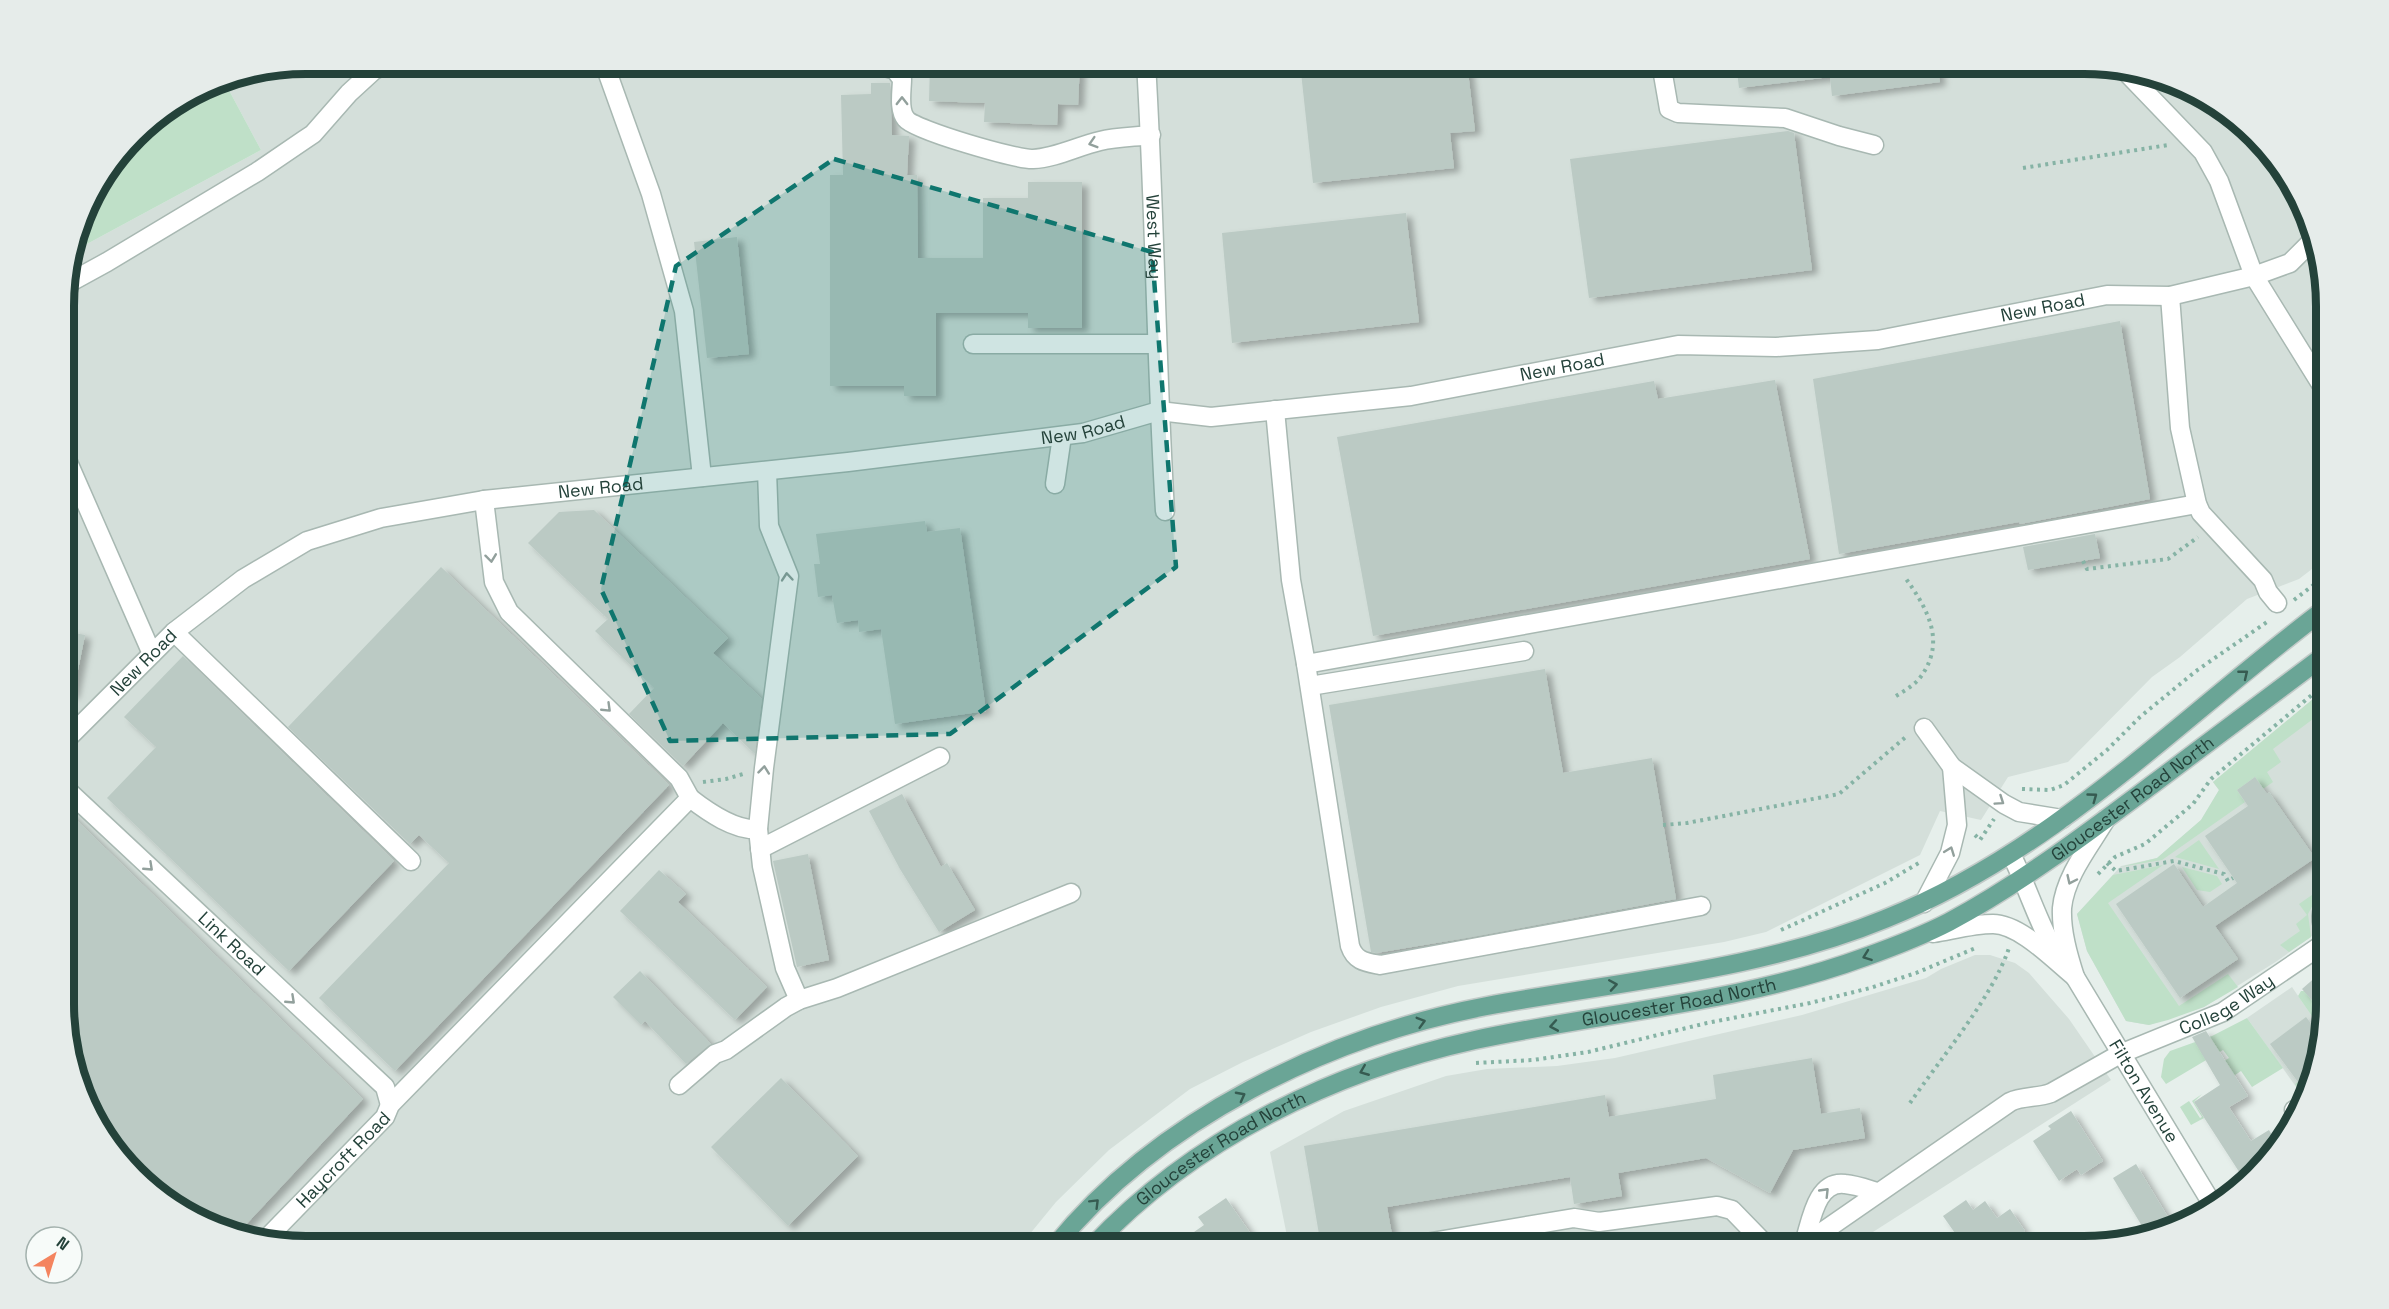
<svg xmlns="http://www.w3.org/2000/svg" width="2389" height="1309" font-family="'Space Grotesk',sans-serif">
  <defs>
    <filter id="shadow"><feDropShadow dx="6" dy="4" stdDeviation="3" flood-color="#0004"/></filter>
  </defs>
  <rect width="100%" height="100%" fill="#e6efeb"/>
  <path fill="#d4dfda" d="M306 63H2083L2191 88 2197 93 2295 198 2324 275 2325 559 2299 579 2247 599 2180 657 2152 677 2068 762 2008 777 1981 820 1940 811 1920 855 1766 932 1724 942 1458 986 1381 1007 1311 1032 1243 1062 1190 1089 1109 1150 1056 1202 1020 1246H306L198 1221 145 1185 104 1138 65 1035 64 290 74 251 261 150 223 79Z
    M2325 689 2326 926 2277 961 2204 1007 2149 1025 2126 1021 2087 951 2077 914 2121 866 2157 858 2201 820 2219 790 2213 782Z
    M1975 955H1990L2015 963 2029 973 2069 1019 2111 1080 1851 1246H1289L1270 1152 1344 1111 1446 1076 1487 1069 1557 1066 1615 1058 1802 1015 1926 978 1941 969Z
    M2292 987 2320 1028 2304 1098 2247 1018Z"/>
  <path fill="#bfe0c8" d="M223 79 261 150 74 251 88 198 145 124 213 81Z
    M2325 689V710L2273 749 2281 762 2267 772 2273 782 2263 789 2255 777 2237 790 2245 802 2162 860 2120 867 2157 858 2201 820 2219 790 2213 782Z
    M2319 760 2325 766V782L2313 766Z
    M2199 840 2219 869 2175 857Z
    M2163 865 2108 903 2179 1006 2228 974 2238 987 2204 1007 2168 1020 2149 1025 2126 1021 2087 951 2077 914 2113 875Z
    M2182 867 2217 876 2222 884 2210 892 2197 890Z
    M2322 888 2308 914 2311 937 2289 952 2280 945 2300 931 2296 924 2307 915 2299 904Z
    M2301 991H2305L2323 1015 2320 1028 2298 996Z
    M2247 1018 2283 1068 2252 1087 2241 1071 2226 1081 2214 1074 2211 1069 2229 1058 2223 1050 2166 1084 2161 1077 2164 1059 2170 1051 2212 1036Z
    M2310 1073 2304 1098 2295 1084Z
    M2202 1094 2194 1102 2204 1118 2191 1125 2180 1107 2189 1101 2200 1118 2202 1117 2192 1101Z"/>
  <path fill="#bbcac4" filter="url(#shadow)" d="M930 63H1080L1078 105 1058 104 1057 125 984 122 985 103 929 101Z
    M1300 63H1467L1475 131 1450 133 1454 168 1313 183Z
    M1736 63H1937L1940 82 1832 96 1830 77 1739 88Z
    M871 83H890L892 135 909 136 907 175H917L918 258H983V198H1028V182H1082V328H1028V313H936V396H904V386H830V175H843L841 95 871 94Z
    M1788 131 1794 133 1812 270 1589 298 1570 159Z
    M1406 213 1419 322 1232 343 1222 233Z
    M737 237 749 354 707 358 694 242Z
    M2120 321 2150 499 2020 524 2019 522 1839 554 1813 379Z
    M1775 380 1810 559 1373 636 1337 437 1654 381 1658 399Z
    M594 510 728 638 713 653 762 699 755 754 723 723 683 766 629 714 654 688 595 631 608 619 528 543 559 512Z
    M925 521 927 532 960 528 986 711 895 724 881 629 859 632 858 620 837 623 832 595 818 597 814 564H820L816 534Z
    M2095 534 2100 558 2028 570 2023 547Z
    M441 567 669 785 395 1071 319 998 449 863 419 835 410 844 288 727Z
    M64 631 85 635 73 695H64Z
    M183 656 394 861 289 971 107 798 156 747 124 717Z
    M1545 669 1563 773 1652 758 1676 899 1472 937 1376 953 1371 952 1329 705Z
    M2255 777 2267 794 2269 792 2315 858 2215 926 2238 959 2180 998 2116 904 2174 864 2203 907 2237 883 2205 836 2248 806 2237 790Z
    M902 794 941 867 947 863 975 910 939 932 900 869 869 811Z
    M65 809 363 1099 240 1231 198 1221 145 1185 104 1138 65 1035Z
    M808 854 829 960 797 967 773 861Z
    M659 870 686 894 678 902 767 987 735 1020 620 911Z
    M2326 968V1003L2324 1014 2302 989Z
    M640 971 711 1044 686 1064 645 1021 641 1025 613 997Z
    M2306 1017 2319 1034 2310 1073 2298 1082 2270 1044Z
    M2206 1031 2248 1096 2229 1107 2251 1141 2269 1130 2278 1145 2265 1164 2245 1181 2194 1102 2220 1085 2192 1037Z
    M1812 1058 1821 1114 1860 1108 1865 1138 1793 1150 1770 1193 1706 1158 1618 1173 1622 1196 1574 1204 1570 1177 1387 1207 1394 1246H1321L1304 1146 1605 1095 1609 1117 1716 1099 1713 1075Z
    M781 1078 858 1156 788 1226 711 1147Z
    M2071 1111 2103 1161 2081 1175 2077 1169 2059 1181 2033 1141 2051 1129 2048 1126Z
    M2136 1164 2174 1227 2161 1233 2148 1236 2113 1178Z
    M1226 1198 1251 1234 1234 1246H1174L1204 1225 1198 1217Z
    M1966 1200 1973 1210 1985 1201 1997 1218 2010 1209 2025 1231 2005 1246H1964L1943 1216Z"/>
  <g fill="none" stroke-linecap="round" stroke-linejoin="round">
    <defs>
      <g id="minor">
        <path d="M604 63 651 194 684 311 702 477"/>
        <path d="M870 63 895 70 902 79C902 90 898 110 906 119 914 130 1018 160 1033 159 1056 158 1078 146 1100 141 1116 137 1134 137 1151 135"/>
        <path id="s1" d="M1146 63C1155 212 1156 362 1165 511"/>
        <path d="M1661 63 1669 109 1678 113 1785 118 1839 136 1874 145"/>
        <path d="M2128 74 2203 152 2219 181 2254 276 2324 389"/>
        <path d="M65 285 107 262 257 172 304 140 313 134 349 93 373 71 387 63"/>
        <path d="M2170 296 2180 428 2197 504 2201 513 2263 580 2268 592 2277 603"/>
        <path d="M973 344H1157"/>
        <path d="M1275 410 1291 580 1306 664 2197 504"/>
        <path d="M64 453 152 654"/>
        <path d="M767 471 769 526 789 576 764 768 758 829 762 866 785 968 799 1000"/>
        <path d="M1055 484 1062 436"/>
        <path d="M484 500 494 582 509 612 679 778 690 798"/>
        <path d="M174 632 411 861"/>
        <path d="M1306 664 1350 946C1355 961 1365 962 1380 965L1701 906"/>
        <path d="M1310 686 1524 651"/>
        <path d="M1924 728 1952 767 2004 804 2019 812 2062 819"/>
        <path id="s2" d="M65 741 174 632 243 579 307 541 381 518 484 500 848 462 1083 433 1159 411 1211 417 1411 396 1678 345 1776 347 1878 340 2107 295 2170 296 2254 276 2290 263 2312 241"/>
        <path id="s3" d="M65 788 385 1087 390 1105"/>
        <path id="s4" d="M2106 819C2090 846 2065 876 2062 908 2061 931 2068 955 2075 977L2214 1207"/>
        <path d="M760 849 940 757"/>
        <path d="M2011 854C2028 888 2038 923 2057 956"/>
        <path d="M2326 902C2321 911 2319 922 2326 932"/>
        <path d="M1924 903 1950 853 1957 825 1952 767"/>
        <path d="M1933 933C1952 930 1973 924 1993 924 2020 924 2054 960 2075 977"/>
        <path d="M679 1085 715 1054 726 1050 786 1007 799 1000 837 988 1071 893"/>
        <path d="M2294 1110 2299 1114"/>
        <path id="s5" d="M268 1237 385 1117 390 1105 690 798C708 812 735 831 758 829"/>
        <path d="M1804 1243C1811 1222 1816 1180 1845 1184 1856 1185 1867 1189 1877 1192"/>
        <path d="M1408 1246 1574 1218 1599 1222 1717 1206 1732 1210 1767 1246"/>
        <path id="s6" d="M1802 1246 2010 1102C2022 1096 2038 1098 2051 1093L2120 1054 2223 1012 2326 942"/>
      </g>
      <g id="major">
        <path d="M1055 1246C1158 1119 1329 1036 1487 1006 1621 981 1758 971 1885 919 2055 851 2181 717 2325 609"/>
        <path id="s7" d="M1093 1246C1193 1139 1334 1071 1475 1040 1605 1012 1740 1003 1865 957 1893 947 1922 936 1949 922 2023 882 2090 831 2157 781 2213 739 2269 697 2325 655"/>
      </g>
    </defs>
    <use href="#minor" stroke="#a8b8b2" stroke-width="21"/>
    <use href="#major" stroke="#c2cac8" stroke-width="21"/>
    <path stroke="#86b3a5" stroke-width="4" stroke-dasharray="3 4.5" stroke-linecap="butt" d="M2023 168 2168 145
      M2083 561 2087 569 2168 559 2198 537
      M2294 600 2325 576
      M1896 696C1904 691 1913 686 1919 679 1948 642 1927 608 1904 576
      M703 782 726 779 743 774
      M2022 789 2050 790 2064 785 2107 750 2140 717 2196 671 2270 620
      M1663 825 1687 823 1839 794 1908 735
      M1975 835 1980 840 1994 819
      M2107 863 2116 871 2174 861 2224 874 2228 881 2233 878
      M2098 874 2115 857 2145 844 2193 804 2211 779 2325 684
      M1781 930 1885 883 1922 861
      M1476 1063 1533 1060 1588 1052 1707 1023 1810 1003 1870 988 1916 973 1978 947
      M1910 1103C1941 1058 1992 998 2009 948
      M1028 1246 1037 1235"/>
    <use href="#minor" stroke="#fff" stroke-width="18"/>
    <use href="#major" stroke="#6aa596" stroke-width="18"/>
  </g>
  <defs><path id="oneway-chevron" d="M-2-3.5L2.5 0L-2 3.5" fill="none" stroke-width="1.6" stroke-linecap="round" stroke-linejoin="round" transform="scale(1.5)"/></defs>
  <g stroke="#92a09c">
    <use href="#oneway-chevron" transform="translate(902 101) rotate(-90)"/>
    <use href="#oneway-chevron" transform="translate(1093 143) rotate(163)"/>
    <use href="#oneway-chevron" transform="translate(491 558) rotate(83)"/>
    <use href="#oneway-chevron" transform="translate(787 577) rotate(-95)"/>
    <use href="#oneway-chevron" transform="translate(607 708) rotate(44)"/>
    <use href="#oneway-chevron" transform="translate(764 770) rotate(-84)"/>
    <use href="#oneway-chevron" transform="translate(2000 801) rotate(34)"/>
    <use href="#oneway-chevron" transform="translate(1950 851) rotate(-69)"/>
    <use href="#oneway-chevron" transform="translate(149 867) rotate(43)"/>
    <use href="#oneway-chevron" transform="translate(2071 880) rotate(115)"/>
    <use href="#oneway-chevron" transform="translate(291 1000) rotate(43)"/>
    <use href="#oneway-chevron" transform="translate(1825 1192) rotate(-46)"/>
  </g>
  <g stroke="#365b51">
    <use href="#oneway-chevron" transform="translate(2244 674) rotate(-39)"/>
    <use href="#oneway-chevron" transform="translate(2093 797) rotate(-36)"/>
    <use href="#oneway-chevron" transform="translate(1867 956) rotate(160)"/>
    <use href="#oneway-chevron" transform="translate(1613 985) rotate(-9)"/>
    <use href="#oneway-chevron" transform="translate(1421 1022) rotate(-16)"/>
    <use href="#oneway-chevron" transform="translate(1554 1026) rotate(170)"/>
    <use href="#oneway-chevron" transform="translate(1364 1071) rotate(158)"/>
    <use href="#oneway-chevron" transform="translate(1241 1096) rotate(-28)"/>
    <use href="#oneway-chevron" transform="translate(1095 1203) rotate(-45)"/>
  </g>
  <path fill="#0f766e" fill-opacity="0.2" stroke="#0f766e" stroke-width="4.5" stroke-dasharray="12 8" stroke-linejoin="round" d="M834 159 1152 252 1176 567 950 734 670 741 601 589 676 266Z"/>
  <g text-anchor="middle" stroke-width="4.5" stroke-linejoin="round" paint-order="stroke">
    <g font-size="18" fill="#24423a" stroke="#f7fbf9">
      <text dy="6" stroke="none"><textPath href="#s1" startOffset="174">West Way</textPath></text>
      <text dy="6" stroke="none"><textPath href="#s2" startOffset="2073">New Road</textPath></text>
      <text dy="6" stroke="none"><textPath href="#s2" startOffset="1587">New Road</textPath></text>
      <text dy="6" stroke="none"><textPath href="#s2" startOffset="1101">New Road</textPath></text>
      <text dy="6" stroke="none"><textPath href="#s2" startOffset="615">New Road</textPath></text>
      <text dy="6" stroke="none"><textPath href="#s2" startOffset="111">New Road</textPath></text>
      <text dy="6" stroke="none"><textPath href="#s7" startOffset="1152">Gloucester Road North</textPath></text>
      <text dy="6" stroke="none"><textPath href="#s3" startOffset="228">Link Road</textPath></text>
      <text dy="6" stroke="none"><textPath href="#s7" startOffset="648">Gloucester Road North</textPath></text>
      <text dy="6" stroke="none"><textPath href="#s6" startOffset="492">College Way</textPath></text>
      <text dy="6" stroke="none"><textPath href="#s4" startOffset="304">Filton Avenue</textPath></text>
      <text dy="6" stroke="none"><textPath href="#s7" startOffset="162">Gloucester Road North</textPath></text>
      <text dy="6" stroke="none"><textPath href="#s5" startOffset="108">Haycroft Road</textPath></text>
    </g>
  </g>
  <path d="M0 0H2389V1309H0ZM306 74H2084A232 232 0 0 1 2316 306V1004A232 232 0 0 1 2084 1236H306A232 232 0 0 1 74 1004V306A232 232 0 0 1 306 74Z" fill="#e6ecea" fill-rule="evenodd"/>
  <path fill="none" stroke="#24423a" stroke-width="8" d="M306 74H2084A232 232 0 0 1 2316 306V1004A232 232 0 0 1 2084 1236H306A232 232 0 0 1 74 1004V306A232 232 0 0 1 306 74Z"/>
  <g transform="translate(54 1255) rotate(38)"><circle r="28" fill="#f7fbf9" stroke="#a3b1ad" stroke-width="1.5"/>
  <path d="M0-4.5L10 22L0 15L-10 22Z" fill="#f4845f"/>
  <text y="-9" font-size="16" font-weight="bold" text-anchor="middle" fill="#24423a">N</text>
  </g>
</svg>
